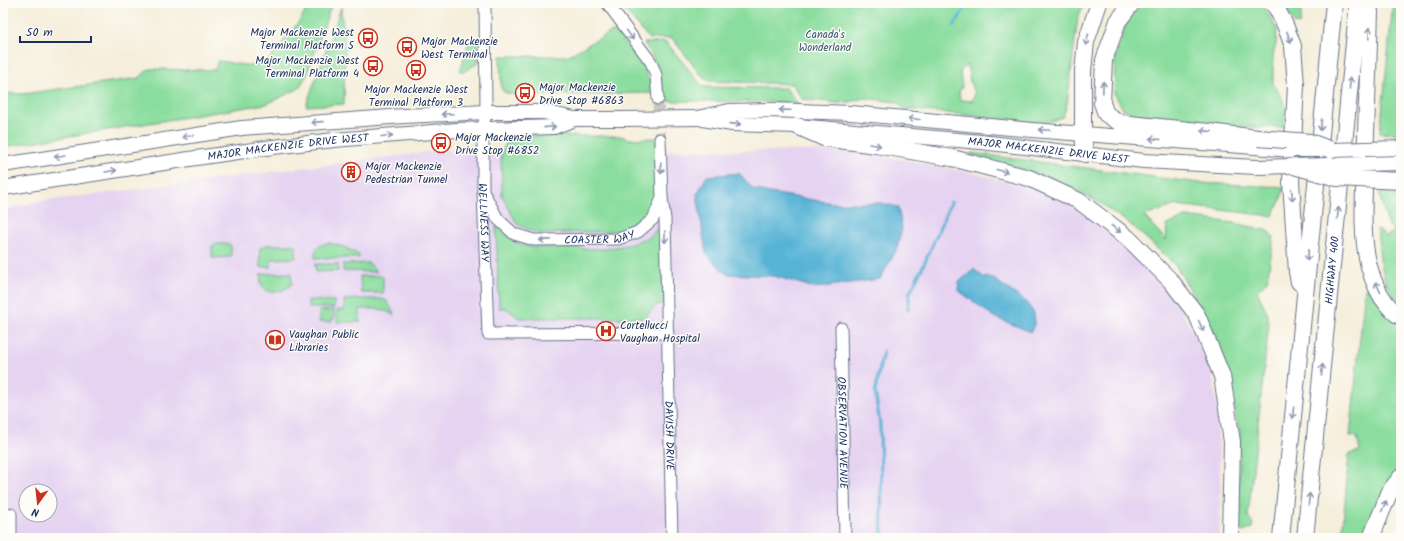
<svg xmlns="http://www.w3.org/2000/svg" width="1404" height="541" font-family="Kalam,sans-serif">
  <rect width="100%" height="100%" fill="#fdfcf7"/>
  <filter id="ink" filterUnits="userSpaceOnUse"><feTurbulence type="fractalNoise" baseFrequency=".025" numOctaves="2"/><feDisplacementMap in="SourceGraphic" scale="8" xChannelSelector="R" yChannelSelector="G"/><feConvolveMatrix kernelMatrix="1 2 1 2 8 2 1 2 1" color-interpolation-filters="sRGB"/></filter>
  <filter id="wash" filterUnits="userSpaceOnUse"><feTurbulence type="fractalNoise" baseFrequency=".012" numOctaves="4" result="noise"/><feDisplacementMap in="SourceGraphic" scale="16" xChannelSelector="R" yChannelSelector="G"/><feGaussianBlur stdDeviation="0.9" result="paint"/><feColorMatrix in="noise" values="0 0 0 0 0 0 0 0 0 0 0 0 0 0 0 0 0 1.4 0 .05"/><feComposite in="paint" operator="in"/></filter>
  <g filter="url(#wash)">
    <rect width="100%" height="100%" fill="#f5eeda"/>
    <path fill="#e5d3f1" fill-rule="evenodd" d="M444 150 859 151 983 175 1050 194 1085 214 1141 257 1183 313 1212 373 1217 409 1221 501 1219 538H3V210L36 202ZM26 491H50V515H26Z"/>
    <path fill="#8add9e" stroke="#52867e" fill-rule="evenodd" d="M310 3H332L307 75 298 89 266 104 3 147V93L22 94 139 78 149 69 215 70 218 61C237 63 249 69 268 61L301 19Z
      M619 3H1085L1078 17 1067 104 1063 117 1048 122 1028 123 1006 119 904 109 897 102 864 98 849 102 838 103 802 99 792 84 708 81 700 74 672 38 649 39ZM968 64C969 75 969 84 975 93L972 101 960 100 959 92 962 87 960 72Z
      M1143 3H1256L1266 10 1277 29 1276 44 1273 55V84L1281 96 1286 110 1284 127H1238L1192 119 1135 114 1123 109 1114 93 1115 57 1126 24Z
      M1281 3H1302L1300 25 1295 24Z
      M1393 3H1401V134L1380 133Z
      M341 7 345 47 344 104 306 106C317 73 331 40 341 7Z
      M611 32 617 33 644 67 653 93 545 95 511 94 504 92 501 88 500 56H567Z
      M474 39 478 41V63L463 72 460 71 469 41Z
      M666 42 703 87 786 88 799 105 784 102 663 101C663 75 657 63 644 43Z
      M522 136H621L628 139 656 138 655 197 649 213 635 225 616 231 541 234 529 230 517 224 502 196 501 154 507 141Z
      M971 153 1200 183 1285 187 1280 201 1273 216 1176 205 1144 216 1166 240 1167 225 1186 217 1234 223 1266 230 1274 237 1267 281 1257 291 1266 310 1269 323 1248 517 1252 522 1253 528 1243 532 1237 527 1240 435 1232 396 1212 330 1193 294 1175 265 1135 228 1100 203 1056 179 1023 169 971 157Z
      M1379 193H1401V305L1388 288 1381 267 1377 228 1386 237 1394 231 1388 224Z
      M661 224 664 304 656 305 645 318H519L506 308H499L496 226 515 242 530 247 606 249 631 244 651 236Z
      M330 243 344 247 359 255 360 257 359 258H315C314 248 320 244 330 243Z
      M214 244H229L231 246V257L212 258V246Z
      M264 245H294L296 246V258L271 259V267H260V248H264Z
      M369 263 377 272 343 271V264Z
      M315 264H338V271L316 272Z
      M291 273 292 284C285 291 265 298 261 284 260 281 261 277 261 274Z
      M360 276H381L383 277V293H361Z
      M1365 288 1370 290 1401 325V467L1388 484 1362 538H1342L1349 454 1360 451 1357 436H1350Z
      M361 299H383L387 301 395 316 384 310 376 309H360V322H337V310H345L344 300Z
      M308 300 334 301V308H308Z
      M334 310V319H332V322H319V311Z"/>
    <path fill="#57b3d5" stroke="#39719a" d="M739 173 753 189 770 193 833 203H880L898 207 902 228 897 249 880 279 815 288 774 276 726 274 706 254 697 194 707 176Z
      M974 269 983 277 992 278 1025 301 1034 313 1035 323 1031 332 994 317 958 290 959 282Z"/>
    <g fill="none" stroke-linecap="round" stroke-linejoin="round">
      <path stroke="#57b3d5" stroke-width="3" d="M954 26 968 3
        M908 310 910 292 925 262 951 202
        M882 538 880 424 875 392 883 351"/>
    </g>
  </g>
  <g filter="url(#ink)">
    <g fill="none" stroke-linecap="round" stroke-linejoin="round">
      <path stroke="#c9c8c1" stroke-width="11" stroke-dasharray="11 5.5" stroke-linecap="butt" d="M658 99 660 139"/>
      <defs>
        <g id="minor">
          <path id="s1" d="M485 3 486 112 483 129V191L488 334 668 333"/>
          <path d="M607 3 651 62 656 75 658 99"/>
          <path id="s2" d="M660 139 662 198 665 219 672 538"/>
          <path id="s3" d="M484 193 498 219 514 234 534 240 618 239 638 232 653 219 662 198"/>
          <path id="s4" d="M841 328 845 538"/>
          <path d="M3 513 11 514V538"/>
        </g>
        <g id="major">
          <path d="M697 118 729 111 771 110 851 113 1032 130 1292 150"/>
          <path id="s5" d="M703 119 732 124 797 126 981 142 1144 161 1256 167"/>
          <path d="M3 165 242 128 404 116 486 112H544L574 119H621"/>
          <path id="s6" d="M3 188 196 158 273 147 334 140 457 130 554 127 574 119"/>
        </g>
        <g id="highway">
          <path d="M1132 3 1118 21 1104 60 1102 103 1106 114 1120 123 1209 132 1258 138"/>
          <path d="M1272 3 1276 7 1285 25 1293 46 1296 85 1291 182 1297 272 1299 282"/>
          <path d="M1368 3 1370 12C1368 63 1367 114 1365 164 1364 198 1360 240 1371 273 1376 289 1386 308 1401 317"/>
          <path d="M797 126 824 138 876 145 952 158 1029 178 1079 201 1128 238 1171 281 1197 315 1222 376 1232 442 1230 538"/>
          <path d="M1085 154 1083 133V71L1086 42 1099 3"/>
          <path d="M1281 538 1334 3"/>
          <path id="s7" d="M1305 538 1358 3"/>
          <path d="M1371 538 1390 491 1401 477"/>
        </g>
      </defs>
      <use href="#minor" stroke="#677289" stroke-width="13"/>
      <use href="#major" stroke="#677289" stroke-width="16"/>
      <use href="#highway" stroke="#677289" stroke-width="18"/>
      <use href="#minor" stroke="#fff" stroke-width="11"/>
      <use href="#major" stroke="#fff" stroke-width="14"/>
      <use href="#highway" stroke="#fff" stroke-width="16"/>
      <defs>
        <path id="major-bridge" d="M621 119 697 118
          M1292 150H1320
          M1331 150 1401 148
          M1256 167 1401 163"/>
        <path id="highway-bridge" d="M1258 138 1310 142 1331 150
          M1294 166 1337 178 1401 181"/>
      </defs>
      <use href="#major-bridge" stroke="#677289" stroke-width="16" stroke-linecap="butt"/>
      <use href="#highway-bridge" stroke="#677289" stroke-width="18" stroke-linecap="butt"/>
      <use href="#major-bridge" stroke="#fff" stroke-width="14"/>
      <use href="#highway-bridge" stroke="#fff" stroke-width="16"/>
    </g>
    <defs><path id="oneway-shaft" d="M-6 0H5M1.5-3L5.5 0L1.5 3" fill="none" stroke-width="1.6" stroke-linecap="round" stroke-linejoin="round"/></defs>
    <g stroke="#8d97ae">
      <use href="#oneway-shaft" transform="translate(1369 33) rotate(-88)"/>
      <use href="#oneway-shaft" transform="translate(630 35) rotate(55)"/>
      <use href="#oneway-shaft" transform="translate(1289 37) rotate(69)"/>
      <use href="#oneway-shaft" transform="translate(1087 40) rotate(103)"/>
      <use href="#oneway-shaft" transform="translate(1350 83) rotate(-84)"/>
      <use href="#oneway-shaft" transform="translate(1103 87) rotate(-88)"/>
      <use href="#oneway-shaft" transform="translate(785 110) rotate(-178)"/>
      <use href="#oneway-shaft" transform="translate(447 114) rotate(177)"/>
      <use href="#oneway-shaft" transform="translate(914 119) rotate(-175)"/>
      <use href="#oneway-shaft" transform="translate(317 122) rotate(176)"/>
      <use href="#oneway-shaft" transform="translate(735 124) rotate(4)"/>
      <use href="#oneway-shaft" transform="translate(1321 125) rotate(96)"/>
      <use href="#oneway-shaft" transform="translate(550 127) rotate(-6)"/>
      <use href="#oneway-shaft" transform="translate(1044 130) rotate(-177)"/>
      <use href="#oneway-shaft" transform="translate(1206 131) rotate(-174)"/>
      <use href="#oneway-shaft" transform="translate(188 136) rotate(171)"/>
      <use href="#oneway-shaft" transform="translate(387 136) rotate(-5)"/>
      <use href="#oneway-shaft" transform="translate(1155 139) rotate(-175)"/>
      <use href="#oneway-shaft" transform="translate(875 145) rotate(9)"/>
      <use href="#oneway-shaft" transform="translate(60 156) rotate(171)"/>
      <use href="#oneway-shaft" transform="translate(661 168) rotate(88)"/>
      <use href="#oneway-shaft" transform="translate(111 171) rotate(-9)"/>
      <use href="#oneway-shaft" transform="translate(1002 171) rotate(14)"/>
      <use href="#oneway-shaft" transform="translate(1292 195) rotate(86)"/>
      <use href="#oneway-shaft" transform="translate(1338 213) rotate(-84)"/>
      <use href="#oneway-shaft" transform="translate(1116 229) rotate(37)"/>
      <use href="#oneway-shaft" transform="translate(665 237) rotate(89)"/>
      <use href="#oneway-shaft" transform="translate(545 240) rotate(179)"/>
      <use href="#oneway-shaft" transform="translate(1308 255) rotate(96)"/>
      <use href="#oneway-shaft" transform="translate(1378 287) rotate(-115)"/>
      <use href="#oneway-shaft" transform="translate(1201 326) rotate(67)"/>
      <use href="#oneway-shaft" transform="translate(1322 370) rotate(-84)"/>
      <use href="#oneway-shaft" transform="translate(1293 413) rotate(96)"/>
      <use href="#oneway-shaft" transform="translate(1309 499) rotate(-84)"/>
      <use href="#oneway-shaft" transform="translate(1384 506) rotate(-67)"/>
    </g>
  </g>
  <defs>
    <symbol id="bus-ring" viewBox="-11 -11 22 22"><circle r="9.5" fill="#fdfcf7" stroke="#c8321e" stroke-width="1.5"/><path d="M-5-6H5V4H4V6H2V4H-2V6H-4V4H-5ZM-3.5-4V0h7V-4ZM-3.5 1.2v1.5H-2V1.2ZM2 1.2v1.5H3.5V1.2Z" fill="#c8321e"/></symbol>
    <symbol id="building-ring" viewBox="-11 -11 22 22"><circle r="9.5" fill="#fdfcf7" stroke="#c8321e" stroke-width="1.5"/><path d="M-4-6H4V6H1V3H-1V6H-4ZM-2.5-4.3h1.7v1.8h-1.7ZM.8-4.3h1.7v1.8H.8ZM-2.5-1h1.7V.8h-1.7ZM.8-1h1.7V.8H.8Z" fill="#c8321e"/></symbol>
    <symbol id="hospital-ring" viewBox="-11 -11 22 22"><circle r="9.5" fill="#fdfcf7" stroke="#c8321e" stroke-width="1.5"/><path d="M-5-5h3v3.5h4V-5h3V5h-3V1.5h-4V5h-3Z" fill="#c8321e"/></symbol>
    <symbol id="library-ring" viewBox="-11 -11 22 22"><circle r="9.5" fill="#fdfcf7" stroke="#c8321e" stroke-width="1.5"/><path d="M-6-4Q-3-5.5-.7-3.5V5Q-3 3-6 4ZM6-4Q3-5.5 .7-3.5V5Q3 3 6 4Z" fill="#c8321e"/></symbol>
  </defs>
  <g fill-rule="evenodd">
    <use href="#bus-ring" x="357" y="27" width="22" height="22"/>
    <use href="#bus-ring" x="396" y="36" width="22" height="22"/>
    <use href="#bus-ring" x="362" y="55" width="22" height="22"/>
    <use href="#bus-ring" x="405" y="59" width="22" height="22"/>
    <use href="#bus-ring" x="514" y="82" width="22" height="22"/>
    <use href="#bus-ring" x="430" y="132" width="22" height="22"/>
    <use href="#building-ring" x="340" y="161" width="22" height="22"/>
    <use href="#hospital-ring" x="595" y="320" width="22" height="22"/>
    <use href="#library-ring" x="264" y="329" width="22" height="22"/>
  </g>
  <g text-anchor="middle" stroke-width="3" stroke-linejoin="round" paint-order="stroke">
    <g font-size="11" fill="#1b2f5e" stroke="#fdfcf7" text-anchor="start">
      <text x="354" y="36" text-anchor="end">Major Mackenzie West<tspan x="354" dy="13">Terminal Platform 5</tspan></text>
      <text x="421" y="45">Major Mackenzie<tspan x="421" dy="13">West Terminal</tspan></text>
      <text x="359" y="64" text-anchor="end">Major Mackenzie West<tspan x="359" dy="13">Terminal Platform 4</tspan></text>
      <text x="539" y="91">Major Mackenzie<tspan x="539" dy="13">Drive Stop #6863</tspan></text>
      <text x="416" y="93" text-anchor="middle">Major Mackenzie West<tspan x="416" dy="13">Terminal Platform 3</tspan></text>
      <text x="455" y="141">Major Mackenzie<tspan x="455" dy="13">Drive Stop #6852</tspan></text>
      <text x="365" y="170">Major Mackenzie<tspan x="365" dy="13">Pedestrian Tunnel</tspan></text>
      <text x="620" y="329">Cortellucci<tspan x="620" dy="13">Vaughan Hospital</tspan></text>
      <text x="289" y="338">Vaughan Public<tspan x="289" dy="13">Libraries</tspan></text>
    </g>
    <g font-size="11" fill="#375a6e" stroke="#fdfcf7">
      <text x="825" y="38">Canada's<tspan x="825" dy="13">Wonderland</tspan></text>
    </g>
    <g font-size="11" fill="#1b2f5e" stroke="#fdfcf7">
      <text dy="4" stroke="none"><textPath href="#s6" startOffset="288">MAJOR MACKENZIE DRIVE WEST</textPath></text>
      <text dy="4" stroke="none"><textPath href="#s5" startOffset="347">MAJOR MACKENZIE DRIVE WEST</textPath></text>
      <text dy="4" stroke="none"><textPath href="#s1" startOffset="220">WELLNESS WAY</textPath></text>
      <text dy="4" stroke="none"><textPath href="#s3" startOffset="138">COASTER WAY</textPath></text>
      <text dy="4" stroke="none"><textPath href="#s7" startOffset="269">HIGHWAY 400</textPath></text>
      <text dy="4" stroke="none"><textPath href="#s4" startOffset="105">OBSERVATION AVENUE</textPath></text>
      <text dy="4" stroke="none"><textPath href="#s2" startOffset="297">DAVISH DRIVE</textPath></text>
    </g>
  </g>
  <rect width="1404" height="541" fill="none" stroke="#fdfcf7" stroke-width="16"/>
  <g transform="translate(38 503) rotate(195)"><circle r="19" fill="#fdfcf7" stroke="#a3aaba"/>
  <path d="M0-3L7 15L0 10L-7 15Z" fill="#c8321e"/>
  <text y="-6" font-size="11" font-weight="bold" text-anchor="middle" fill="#1b2f5e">N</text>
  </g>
  <path d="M20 36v6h71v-6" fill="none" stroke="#1b2f5e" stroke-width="2"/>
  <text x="26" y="36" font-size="12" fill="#1b2f5e" stroke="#fdfcf7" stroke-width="3" paint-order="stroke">50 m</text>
</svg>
